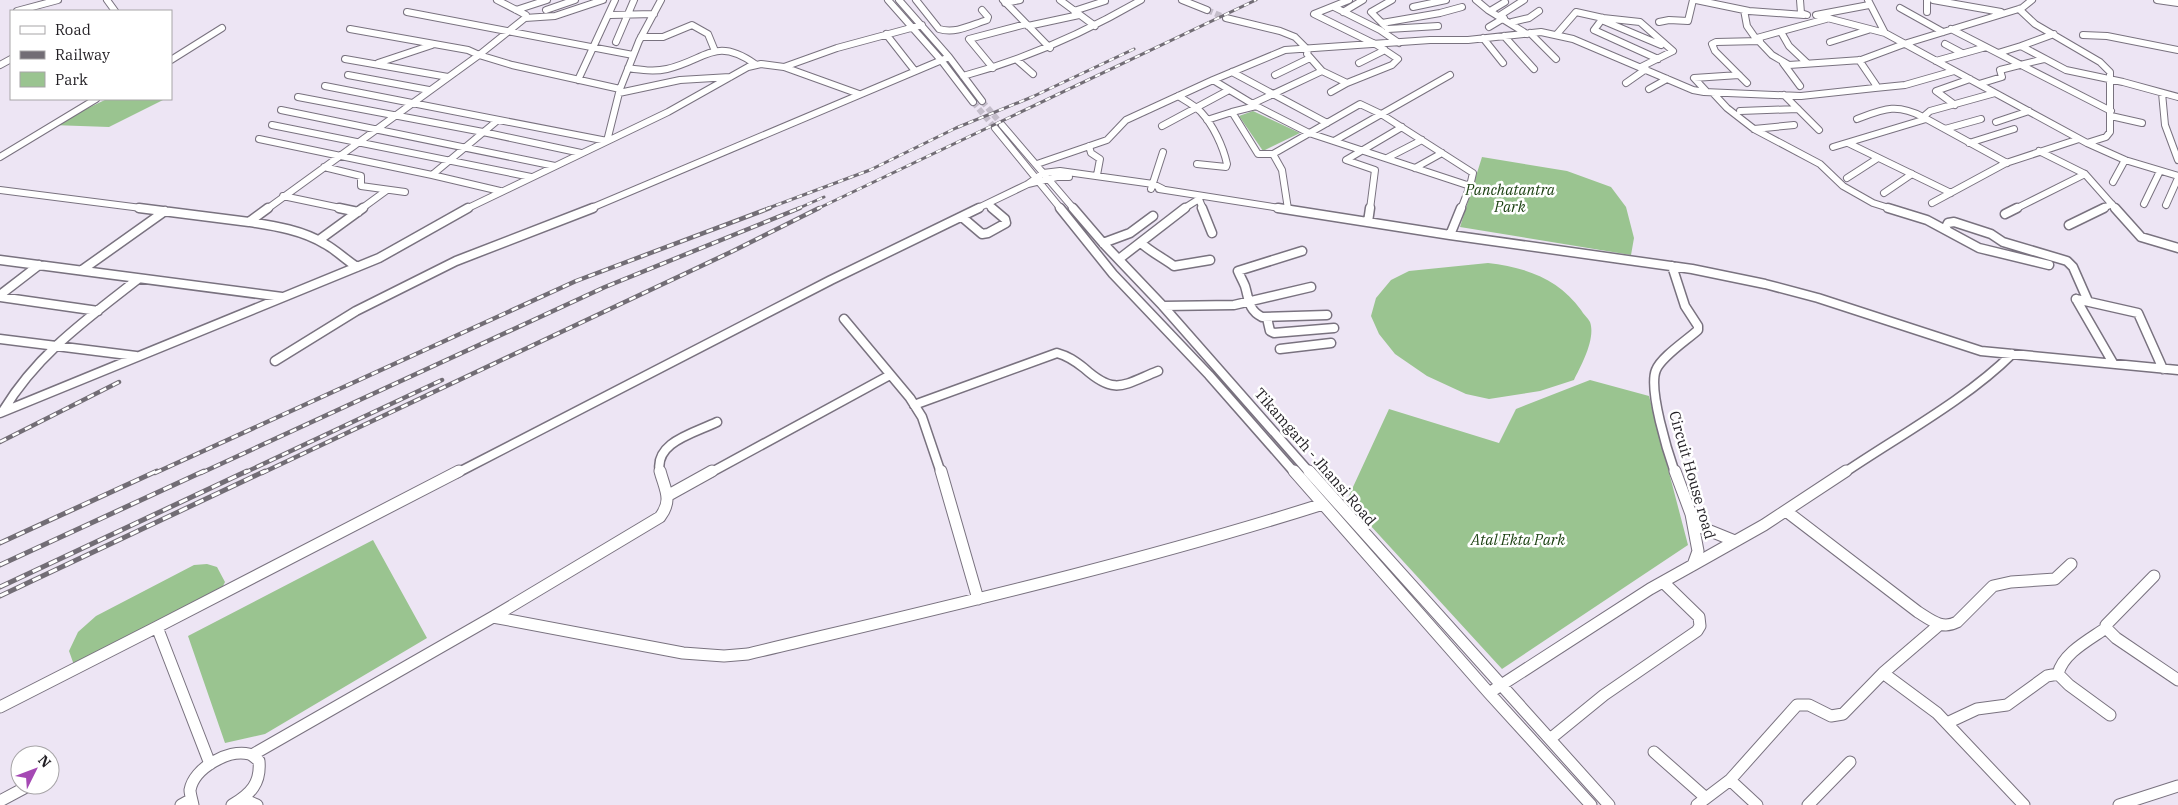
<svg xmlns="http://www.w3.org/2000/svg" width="2178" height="805" font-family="'IBM Plex Serif',serif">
  <rect width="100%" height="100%" fill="#ede5f4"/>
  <path fill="#9ac490" d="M107 99H165L109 127 52 125Z
    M1253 111 1300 133 1263 151 1239 116Z
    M1482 157 1567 171 1611 187 1626 207 1634 238 1631 255 1460 227Z
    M1488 263C1525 267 1559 279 1581 310 1583 314 1588 318 1590 322 1596 339 1581 366 1574 380L1540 391 1489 399 1466 394 1427 376 1395 354 1379 334 1371 316 1376 298 1391 280 1409 271Z
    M1590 380 1649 396 1688 545 1502 669 1347 500 1389 409 1499 443 1516 409Z
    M373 540 427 638 265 734 225 743 188 636Z
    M207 564 217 567 225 582 221 590 74 665 69 651 78 632 96 616 194 565Z"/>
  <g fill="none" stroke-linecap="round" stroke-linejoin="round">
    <path stroke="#c4bdca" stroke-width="6" stroke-dasharray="6 3" stroke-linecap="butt" d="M1207 10 1226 18
      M982 101 1002 125
      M973 102 995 128"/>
    <defs>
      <path id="minor-far2" d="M107 0 115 11
        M888 0 941 60 973 102
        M899 0 949 57 982 101
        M916 0 939 29C956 34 971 25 987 20L988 17 982 10
        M1003 0 1050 48
        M1060 0 1095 26
        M1182 0 1207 10
        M1476 0 1488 10 1527 34
        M1696 0 1749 11 1804 15
        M1800 0 1801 13 1807 15
        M1868 0 1885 33 2087 143 2125 160 2178 176
        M1927 0V12
        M1933 0 2001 12
        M2157 0 2178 3
        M1005 3 1020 0
        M1869 5 1816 15 1885 33
        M1334 7 1380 30 1399 43
        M1413 7 1446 0
        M1900 8 1943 32
        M2019 9 2035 24 2100 62 2110 72V132L2106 137 2087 143
        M516 10 547 0
        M546 10 575 0
        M1744 10 1747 26 1754 36 1772 55 1789 65 1861 60 1904 44 2022 8 2032 0
        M17 11 58 0
        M1074 11 1105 1
        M1490 11 1505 2
        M407 12 633 55
        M1343 12 1363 0
        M610 15 654 14
        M1499 16 1524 0
        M525 18 555 16 603 0
        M1226 18 1280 31 1295 37 1308 50 1307 54 1322 71 1347 83 1392 65 1398 59 1377 45 1314 14 1349 0
        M1603 18 1594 30 1658 59
        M1604 21 1661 45
        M1512 22 1529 18 1539 11
        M1659 22 1669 20 1688 21 1693 0
        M1382 23 1440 13 1462 7
        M1028 26 1079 15
        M1385 26 1371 12 1392 0
        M1489 27 1504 18
        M350 29 468 50 479 55 525 18 526 15 497 0
        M1388 29 1438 26
        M1951 29 2111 111
        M1781 32 1789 46 1807 63
        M1530 33 1556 59
        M886 34 915 71
        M1557 34 1576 12 1603 18 1640 22 1673 51 1641 67
        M2054 34 2021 46 2066 70 2123 82 2178 97
        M2083 35 2107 36 2178 50
        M1504 36 1534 69
        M641 37H663L692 25 708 34 715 51
        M1483 38 1503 63
        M1757 38 1826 19
        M616 42 634 0
        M1830 42 1868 30
        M1945 44 1962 53
        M1998 53 2021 46
        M345 59 448 77
        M171 60 222 28
        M1017 60 1033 74
        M1936 61 1986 47
        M378 63 432 45
        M1359 63 1385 50
        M1783 63 1800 86
        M0 65 11 59
        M628 68C641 70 654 72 667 69 706 60 715 36 755 64
        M993 68 969 39 1026 24
        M1232 72 1327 123
        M348 75 429 90
        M1275 75 1310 58
        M963 76C1026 59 1084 33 1141 0
        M578 80 615 0
        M1626 83 1646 69
        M1747 83 1715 51 1712 44 1716 42 1760 41
        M1979 84 2002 77 2000 70 2044 59
        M325 86 607 141 620 89 639 41 661 0
        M1875 88 1905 85 1954 71
        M1649 89 1667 79
        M1331 92 1347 83
        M1707 92 1694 78 1739 75
        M619 93 680 80 730 77
        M1713 93 1727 108 1754 129 1820 164 1843 186 1873 203 1892 209
        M1995 93 1930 111 1923 117 2007 163
        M2162 93 2165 125 2178 160
        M859 94 784 67 837 48 922 25
        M1784 95 1819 130
        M1178 96C1186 101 1194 105 1201 112 1213 125 1223 146 1227 164L1226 167 1197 164
        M298 97 483 132 581 153
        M1252 104 1322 71
        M1955 105 1936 91 1970 79
        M1256 106 1232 112 1258 154H1273L1360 104 1381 114 1473 173 1470 186
        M281 110 555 166
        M1740 111 1798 109
        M2111 116 2142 123
        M1857 119C1884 109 1896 103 1923 117
        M498 120 432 175 500 191
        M1207 120 1232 112
        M1996 122 2029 111
        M272 125 531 177
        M1002 125 1074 209
        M1162 126 1229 90
        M995 128 1061 209
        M1754 129 1794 125
        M1945 129 1981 119
        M259 139 432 175
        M1334 141 1450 75
        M1848 143 1951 193
        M1969 143 2014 129
        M1089 146 1091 153 1100 159 1097 175
        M1833 147 1926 119
        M2039 151 2085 174 2116 209
        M1273 154 1282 170 1288 209
        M0 157 96 99
        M1387 158 1422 140
        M1037 164 1107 140 1126 120 1213 80
        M324 167 361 176V186L405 192
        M1415 168 1442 153
        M1847 178 1878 158
        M2113 182 2125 160
        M1028 184 1057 177H1069
        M1151 189 1163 152
        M1159 189 1286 209
        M0 190 149 209
        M1884 193 1912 174
        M283 196 345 209
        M1200 196 1199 199 1203 209
        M1932 203 2006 163 2079 139
        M987 204 993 209
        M2144 204 2160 171
        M2166 205 2178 178
        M267 209 479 55 512 65 620 89
        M361 209 387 190
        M466 209 668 112 748 67 761 64 784 67
        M589 209 949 57
        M976 209 1028 184 1043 173 1060 171 1153 184 1163 189
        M1183 209 1199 199
        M1370 209 1375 170 1346 160 1402 127
        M1461 209 1470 186 1309 133 1256 106 1213 80 1285 50 1430 40H1468L1541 32 1573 39 1693 90 1704 92 1801 96 1875 88 1876 85 1859 60
        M2015 209 2085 174
        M2101 209 2112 204"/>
      <path id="minor-far1" d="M139 208 249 222
        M268 208 249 222C275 226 302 230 325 244 336 250 346 260 357 267
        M339 208 358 212
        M1060 208 1113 274 1209 375 1295 473
        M1073 208 1103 243 1163 306 1310 473
        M1202 208 1212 233
        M1278 208 1450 235 1692 269 1765 284 1818 298 1981 351 2178 370
        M1888 208 1927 220 1979 248 2049 265
        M2115 208 2141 237 2178 248
        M2005 214 2017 208
        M962 217 982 234 988 233 1006 223 1005 219 992 208
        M1368 222 1370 208
        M2069 225 2104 208
        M1945 229 1948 223 1954 222 1991 234 2003 242 2067 261 2073 267 2088 301
        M1450 235 1461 208
        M319 240 363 208
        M1103 243 1130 233 1153 216
        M1141 243C1151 252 1163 258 1174 266L1210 260
        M1302 251 1238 271C1240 276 1243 281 1245 286 1249 299 1248 310 1262 317L1327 315
        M1119 259 1185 208
        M0 260 282 297
        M1672 266 1685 306 1698 326V330C1687 340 1661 357 1656 370 1648 389 1668 453 1675 473
        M82 270 165 211
        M0 295 39 265
        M0 297 98 311
        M2076 299 2138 313 2163 369
        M2076 299 2113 363
        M1163 306 1234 305 1311 287
        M1267 318 1270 331 1274 333 1334 328
        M844 319 910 398 922 417 941 473
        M0 339 136 356
        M1280 349 1331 343
        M275 361 356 311 456 261 593 208
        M914 405 1057 353C1068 356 1075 361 1084 368 1115 396 1123 385 1158 371
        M3 411C37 354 87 319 138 279
        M0 413 379 258 468 208
        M457 473 831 280 979 208
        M660 473C653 442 695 433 717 422
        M710 473 890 375
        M1844 473C1897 437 1967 399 2012 354"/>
      <path id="minor" d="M941 471 978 599
        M1294 471 1489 693 1591 805
        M1309 471 1609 805
        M667 496 712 471
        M1786 511 1918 612C1931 620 1942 630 1957 622L1993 586 2011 582 2055 579 2071 564
        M1693 524 1735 541
        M1693 565 1764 525 1846 471
        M2154 576 2106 625V628L2116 638 2178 680
        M493 617 683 653 724 656 748 654C940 608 1134 564 1323 504
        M2106 628C2089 640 2063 653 2058 674L2069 685 2110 715
        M1883 673 1937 713 2024 805
        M1489 693 1650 589 1693 565 1698 551 1691 514 1675 471
        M0 707 157 627
        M1947 723 1977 709 2007 705 2047 676 2058 674
        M1550 739 1604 695 1697 631 1700 626 1699 617 1663 582
        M1654 752 1706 798
        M252 755 493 617 660 517C673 500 665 490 660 471
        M210 764 157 627 459 471
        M1730 780 1757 805
        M243 799 257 805
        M0 801 30 785
        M181 805 190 800
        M193 805C192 800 190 794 190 790 194 768 228 749 249 754 253 755 256 759 259 761 261 783 251 794 232 805
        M1697 805 1730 780 1797 705H1809L1831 716 1843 714 1883 673 1939 625
        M1808 805 1850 762
        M2119 805 2178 786"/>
    </defs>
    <use href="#minor-far2" stroke="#79727f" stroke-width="8"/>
    <use href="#minor-far1" stroke="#79727f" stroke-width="11"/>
    <use href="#minor" stroke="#79727f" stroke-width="13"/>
    <use href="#minor-far2" stroke="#fff" stroke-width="6"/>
    <use href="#minor-far1" stroke="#fff" stroke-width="8"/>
    <use href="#minor" stroke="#fff" stroke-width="11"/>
    <defs>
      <path id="rail-far2" d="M766 209 870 170 956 128 1032 97 1134 49
        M797 209 824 197
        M817 209 1256 0"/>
      <path id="rail-far1" d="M0 442 119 382
        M155 473 576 281 770 208
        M201 473 605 287 800 208
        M244 473 442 380
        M262 473 733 251 819 208"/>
      <path id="rail" d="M0 543 157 471
        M0 565 204 471
        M0 587 247 471
        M0 596 265 471"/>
    </defs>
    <use href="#rail-far2" stroke="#726d75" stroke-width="3"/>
    <use href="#rail-far1" stroke="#726d75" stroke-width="4.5"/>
    <use href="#rail" stroke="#726d75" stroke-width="5"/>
    <use href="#rail-far2" stroke="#fff" stroke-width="2" stroke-dasharray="5.5" stroke-linecap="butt"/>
    <use href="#rail-far1" stroke="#fff" stroke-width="2.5" stroke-dasharray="7" stroke-linecap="butt"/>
    <use href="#rail" stroke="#fff" stroke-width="3" stroke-dasharray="9" stroke-linecap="butt"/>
  </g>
  <g text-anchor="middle" stroke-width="5" stroke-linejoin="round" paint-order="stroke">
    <g font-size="15" font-style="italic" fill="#193f0f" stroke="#fff">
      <text x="1510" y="195">Panchatantra<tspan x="1510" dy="17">Park</tspan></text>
      <text x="1518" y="545">Atal Ekta Park</text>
    </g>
    <g font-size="15" fill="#221f24" stroke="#fff">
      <text transform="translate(1315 457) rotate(49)" y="5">Tikamgarh - Jhansi Road</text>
      <text transform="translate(1692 475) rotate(74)" y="5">Circuit House road</text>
    </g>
  </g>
  <rect x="10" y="10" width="162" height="90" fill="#ffffff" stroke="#a7a5a7"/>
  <rect x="20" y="26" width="25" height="8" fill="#ffffff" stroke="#a7a5a7"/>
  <text x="55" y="35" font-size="15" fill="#221f24">Road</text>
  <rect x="20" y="51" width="25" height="8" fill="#726d75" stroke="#a7a5a7"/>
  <text x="55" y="60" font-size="15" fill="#221f24">Railway</text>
  <rect x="20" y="72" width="25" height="15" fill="#9ac490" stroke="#a7a5a7"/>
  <text x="55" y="85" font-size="15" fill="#221f24">Park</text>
  <g transform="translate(35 770) rotate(48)"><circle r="24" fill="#ffffff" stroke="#a7a5a7"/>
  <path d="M0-4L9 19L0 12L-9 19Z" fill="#a549b4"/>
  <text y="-8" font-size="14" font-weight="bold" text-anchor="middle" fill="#221f24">N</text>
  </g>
</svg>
